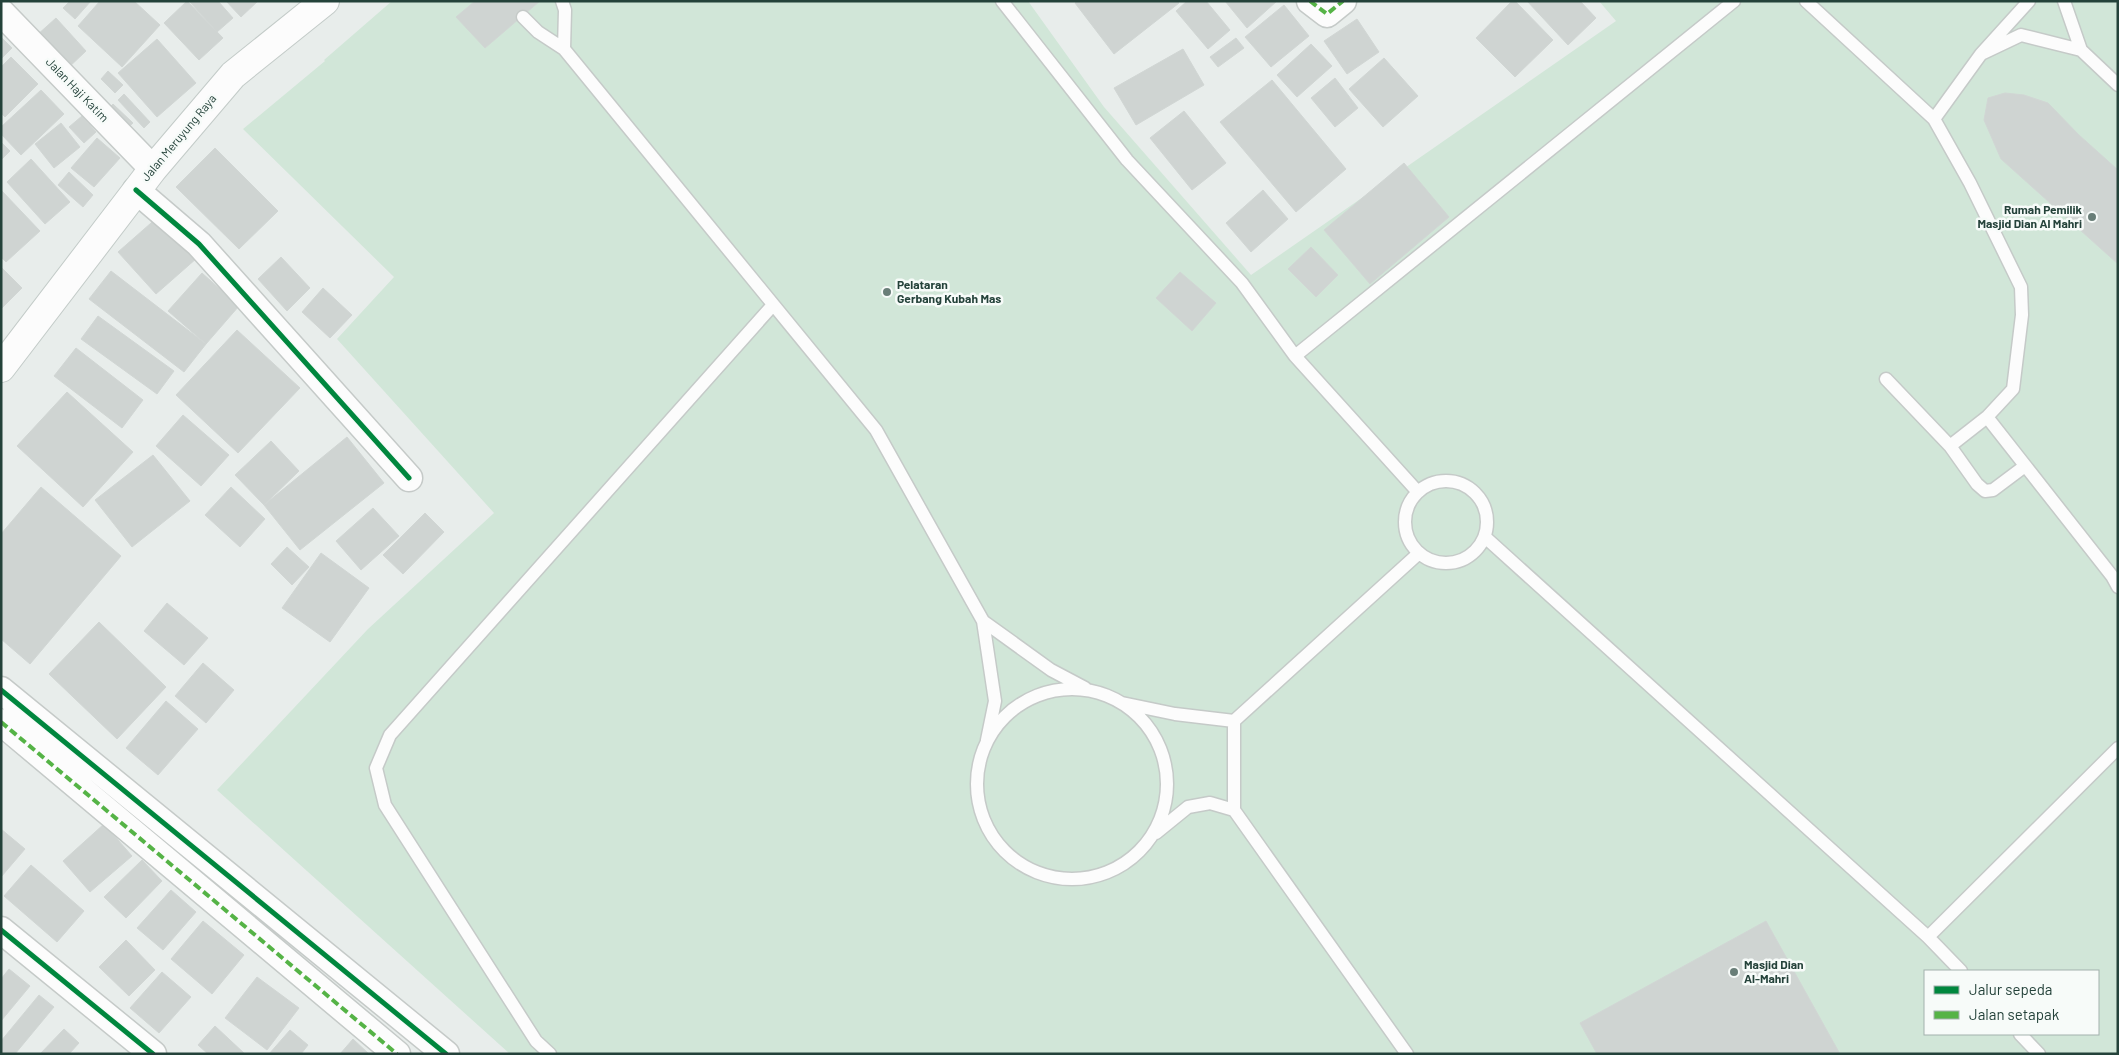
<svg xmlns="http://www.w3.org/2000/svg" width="2119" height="1055" font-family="Barlow,sans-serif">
  <rect width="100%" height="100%" fill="#e8edeb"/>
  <path fill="#d1e6d8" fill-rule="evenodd" d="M392 1H1028L1104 107 1251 275 1616 21 1599 1H2118V1054H510L217 790 368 629 494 513 337 339 394 277 243 129 325 61 324 60ZM1925 971H2098V1034H1925Z"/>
  <path fill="#cfd4d2" stroke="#d1d6d4" d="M70 1H91L75 19 63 8Z
    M100 1H134L160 25 122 67 78 26Z
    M187 1 223 38 199 60 164 23Z
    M189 1H218L233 18 217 32Z
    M226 1H258L241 17Z
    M475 1H540L485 48 456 17Z
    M1077 1H1177L1179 3 1114 54 1075 3Z
    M1187 1H1206L1230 30 1208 49 1176 11Z
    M1225 1H1277L1247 28Z
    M1512 1H1515L1553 40 1515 77 1476 38Z
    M1527 1H1580L1596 18 1568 45Z
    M1284 5 1309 36 1271 67 1245 37Z
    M56 18 86 51 67 69 36 36Z
    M1357 19 1379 52 1347 74 1324 41Z
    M1 37 12 48 1 59Z
    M1236 38 1244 48 1218 67 1210 57Z
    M157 39 196 83 157 117 118 73Z
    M1311 44 1332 66 1297 97 1277 75Z
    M1183 49 1204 85 1136 125 1114 88Z
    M11 57 38 84 5 117 1 113V67Z
    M1384 58 1418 96 1383 127 1349 89Z
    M108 71 123 85 115 93 101 79Z
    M1335 78 1358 108 1335 127 1311 98Z
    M1272 80 1346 169 1296 212 1220 122Z
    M41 90 64 114 21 155 1 134V127Z
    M2005 93 2024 95 2048 103 2079 135 2118 170V264L2001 159 1984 120 1988 98Z
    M124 94 150 122 144 128 118 100Z
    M113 104 133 123 125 130 106 111Z
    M1184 111 1226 163 1192 190 1150 138Z
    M82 116 96 132 84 143 69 127Z
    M61 123 80 147 54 168 35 144Z
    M97 138 120 158 94 187 71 168Z
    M1 142 10 151 1 160Z
    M215 148 278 211 239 249 176 187Z
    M31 159 70 202 45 224 7 182Z
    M1404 163 1449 217 1370 284 1324 230Z
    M69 172 93 195 83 207 58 185Z
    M1 190 40 231 6 262 1 257Z
    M1263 190 1288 219 1251 252 1226 223Z
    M159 216 197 258 156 294 118 252Z
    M1311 247 1338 275 1316 297 1288 269Z
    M281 257 310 288 287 311 258 279Z
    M1 267 22 288 1 309Z
    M111 271 206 344 184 372 89 299Z
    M1180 272 1216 303 1192 331 1156 298Z
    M202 273 239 306 206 344 168 311Z
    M323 288 352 315 330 338 302 312Z
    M98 316 174 371 157 394 81 339Z
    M237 330 300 388 238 453 176 395Z
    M76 348 143 400 122 428 54 376Z
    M67 392 133 452 83 507 17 446Z
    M183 415 229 455 201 486 156 446Z
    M347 437 384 483 300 550 264 505Z
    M271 441 299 471 264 505 235 475Z
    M153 455 190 501 132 547 95 500Z
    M41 487 121 556 30 664 1 639V534Z
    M231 487 265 519 240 547 205 515Z
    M373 508 399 536 361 570 336 541Z
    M425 513 444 532 403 574 383 555Z
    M287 547 309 567 292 585 271 564Z
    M321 553 369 588 330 642 282 608Z
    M167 603 208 638 184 665 144 631Z
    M99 622 166 687 117 739 49 674Z
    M203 663 234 690 206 723 175 696Z
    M166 701 198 729 158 775 126 748Z
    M104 824 132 856 90 892 63 861Z
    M1 829 25 849 1 877Z
    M142 860 162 881 126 918 104 897Z
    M31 865 84 911 57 942 4 896Z
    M171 890 196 912 163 950 137 928Z
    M203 921 244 955 212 994 171 959Z
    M1766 921 1840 1054H1597L1580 1023Z
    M126 940 155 970 129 996 99 967Z
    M9 969 30 986 1 1021V979Z
    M162 972 191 997 159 1033 130 1008Z
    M257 977 299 1008 267 1050 225 1018Z
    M39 995 54 1007 15 1054H5L1 1051V1041Z
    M215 1026 245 1054H208L198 1045Z
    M64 1029 79 1043 69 1054H40Z
    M290 1030 308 1045 301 1054H269Z
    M353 1039 369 1054H340Z"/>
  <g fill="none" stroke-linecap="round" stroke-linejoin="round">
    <defs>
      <path id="service" d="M1002 1 1127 160 1242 283 1295 356 1417 491
        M1806 1 1934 119 1970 183 2021 287 2022 315 2013 389 1987 417 1950 446
        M2064 1 2081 50
        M523 17 538 32 564 49 565 10 562 1
        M564 49 876 430 983 621 995 701 987 740
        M1981 54 2021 35 2081 50 2118 85
        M1934 119 1981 54 2029 1
        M1295 356 1734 1
        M1886 379 1950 446 1977 484 1985 491 1993 490 2025 466
        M1987 417 2112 576 2118 587
        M1405 522a41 41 0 1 1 82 0a41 41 0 1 1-82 0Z
        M1485 537 1928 937 1961 971
        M983 621 1051 670 1085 688
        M977 784a95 95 0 1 1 190 0a95 95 0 1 1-190 0Z
        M1122 703 1175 714 1234 721
        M1156 833 1188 807 1210 803 1234 810
        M1928 937 2118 748
        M2020 1034 2039 1054
        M550 1054 536 1041 385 805 376 768 390 735 773 305
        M1407 1054 1234 810V721L1418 554"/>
      <path id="minor" d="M1310 1 1327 14 1343 1
        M1 12 153 169
        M136 190 199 244 409 478
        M1 690 446 1054
        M1 722 397 1054
        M1 930 153 1054"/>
      <path id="secondary" d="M1 368 153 169 233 75 325 1"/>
    </defs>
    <use href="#service" stroke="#c5cac8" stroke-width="15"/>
    <use href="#minor" stroke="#c5cac8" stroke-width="29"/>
    <use href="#secondary" stroke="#c3cbc8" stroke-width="30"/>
    <use href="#service" stroke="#fcfcfc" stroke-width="12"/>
    <use href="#minor" stroke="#fcfcfc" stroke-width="26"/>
    <use href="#secondary" stroke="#fcfcfc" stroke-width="28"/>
    <path stroke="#55b346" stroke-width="4" stroke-dasharray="8 4" stroke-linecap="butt" d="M1310 1 1327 14 1343 1
      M1 722 397 1054"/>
    <defs>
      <path id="cycleway" d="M136 190 199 244 409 478
        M1 690 446 1054
        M1 930 153 1054"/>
    </defs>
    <use href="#cycleway" stroke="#f7fbf9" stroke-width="8"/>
    <use href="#cycleway" stroke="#00873e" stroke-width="5"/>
  </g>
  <g fill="#697e78" stroke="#f7fbf9" stroke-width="2">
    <circle cx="2092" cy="217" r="5"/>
    <circle cx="887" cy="292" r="5"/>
    <circle cx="1734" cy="972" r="5"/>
  </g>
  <g text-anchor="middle" stroke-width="5" stroke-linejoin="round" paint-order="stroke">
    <g font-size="12" fill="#24423a" stroke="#f7fbf9">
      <text transform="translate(77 90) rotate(46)" y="4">Jalan Haji Katim</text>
      <text transform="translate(179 138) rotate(-50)" y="4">Jalan Meruyung Raya</text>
    </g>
    <g font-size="12" font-weight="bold" fill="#24423a" stroke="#f7fbf9" text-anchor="start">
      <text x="2082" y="214" text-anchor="end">Rumah Pemilik<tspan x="2082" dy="14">Masjid Dian Al Mahri</tspan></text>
      <text x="897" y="289">Pelataran<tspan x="897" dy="14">Gerbang Kubah Mas</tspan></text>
      <text x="1744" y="969">Masjid Dian<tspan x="1744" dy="14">Al-Mahri</tspan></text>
    </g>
  </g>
  <rect width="2119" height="1055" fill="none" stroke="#24423a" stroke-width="5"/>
  <rect x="1924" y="970" width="175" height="65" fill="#f7fbf9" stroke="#a3b1ad"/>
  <rect x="1934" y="986" width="25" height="8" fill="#00873e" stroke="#a3b1ad"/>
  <text x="1969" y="995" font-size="15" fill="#24423a">Jalur sepeda</text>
  <rect x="1934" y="1011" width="25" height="8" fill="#55b346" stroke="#a3b1ad"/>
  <text x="1969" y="1020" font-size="15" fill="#24423a">Jalan setapak</text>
</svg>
